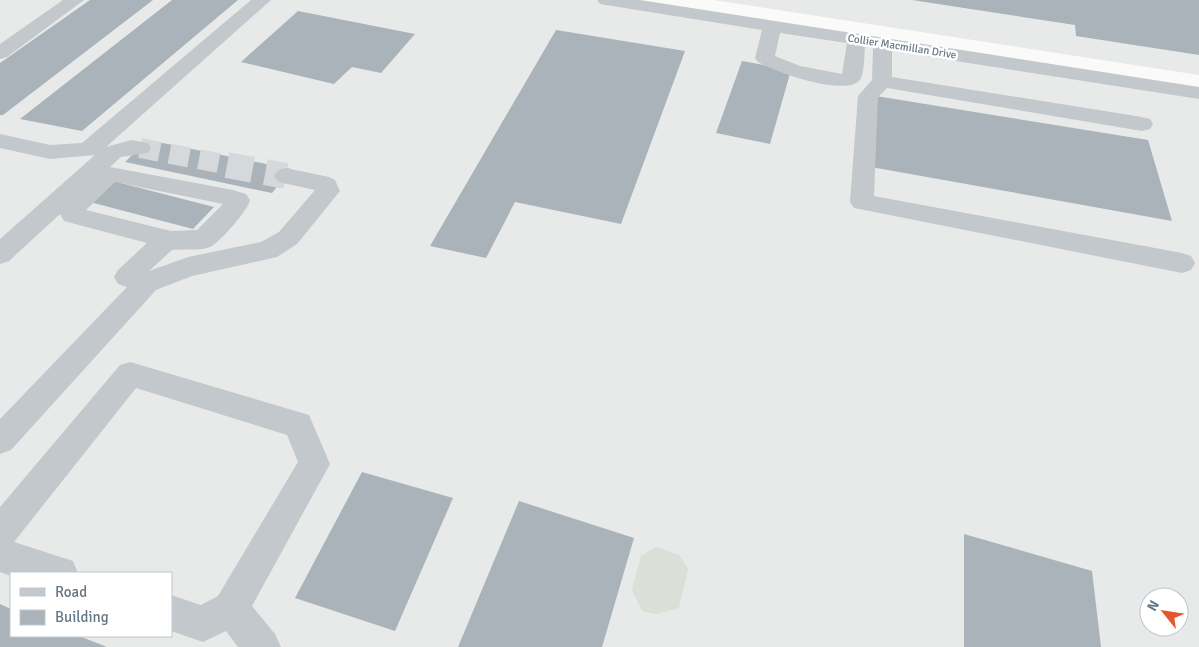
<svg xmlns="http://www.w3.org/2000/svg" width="1199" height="647" font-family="Signika,sans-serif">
  <rect width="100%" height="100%" fill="#fafaf8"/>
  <path fill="#e8e9e9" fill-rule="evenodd" d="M0 0H601L1199 97V647H0ZM11 573H171V636H11ZM1149 597H1179V627H1149Z
    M713 0H1199V75Z"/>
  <path fill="#dadfd7" d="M656 547 679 555 688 569 679 608 656 614 642 611 632 590 641 556Z"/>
  <path fill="#aab3b9" d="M90 0H153L3 115H0V63Z
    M172 0H238L82 131 20 119Z
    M912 0H1199V55L1076 36 1075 25Z
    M298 11 415 34 381 73 352 67 334 84 241 62Z
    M556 30 685 51 621 224 515 202 486 258 430 246Z
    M742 61 791 70 770 144 716 133Z
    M876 96 1148 140 1172 221 871 167Z
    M148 140 291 169 272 193 125 162Z
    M109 180 214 207 193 229 86 201Z
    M362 472 453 498 395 631 295 598Z
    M519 501 634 538 602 647H458Z
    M964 534 1092 571 1101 647H964Z
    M0 604 11 609V636H79L107 647H0Z"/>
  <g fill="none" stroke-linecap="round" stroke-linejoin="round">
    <path stroke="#d5d9db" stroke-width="20" stroke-dasharray="20 10" stroke-linecap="butt" d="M140 148 234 166"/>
    <path stroke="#d5d9db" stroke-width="26" stroke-dasharray="26 13" stroke-linecap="butt" d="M227 165 286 176"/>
    <path fill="#c3c8cc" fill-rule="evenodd" d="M63 0H84L7 57 0 59V44Z
      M251 0H271L106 147 131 140 148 143 151 148 148 153 121 157 110 167 233 190 246 194 250 200C248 211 221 240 212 246 201 252 184 248 172 250L149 271 188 257 261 242 279 232 315 190 278 182 274 176 278 170 286 168 329 177 335 180 340 191 297 244 277 257 192 276 156 290 11 450 0 454V419L127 287 118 284 114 277 118 270 147 243 64 221 60 214 9 261 0 264V239L95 155 50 159 0 148V134L50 145 82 143ZM115 182 223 204 197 230 171 231 86 210Z
      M597 0H640L1199 87V99L892 51V77L1142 117 1150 119 1153 124 1150 129 1142 131 887 88 878 97 874 196 1182 253 1191 256 1195 263 1191 270 1182 273 854 208 850 202 858 96 872 80 873 48 865 46C864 55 865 75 859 81 843 96 775 72 758 62L755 58 762 30 606 5 600 4ZM780 33 847 43 842 74 800 66 775 56Z
      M130 362 309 415 330 464 252 606 275 634 281 647H238L226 631 203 642 171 631V595L201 605 218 596 298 462 287 435 136 388 14 542 73 561 78 573H11V576L0 572V507L120 365Z"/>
  </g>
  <g text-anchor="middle" stroke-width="5" stroke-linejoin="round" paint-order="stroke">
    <g font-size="11" fill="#657683" stroke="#fff">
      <text transform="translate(902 46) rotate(9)" y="4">Collier Macmillan Drive</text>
    </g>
  </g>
  <rect x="10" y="572" width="162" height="65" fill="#ffffff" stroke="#c1c8cd"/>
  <rect x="20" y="588" width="25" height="8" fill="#c3c8cc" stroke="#c1c8cd"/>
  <text x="55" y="597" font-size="15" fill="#657683">Road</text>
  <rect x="20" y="610" width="25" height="15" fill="#aab3b9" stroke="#c1c8cd"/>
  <text x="55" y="622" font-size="15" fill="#657683">Building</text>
  <g transform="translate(1164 612) rotate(300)"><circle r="24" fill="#ffffff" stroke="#c1c8cd"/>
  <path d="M0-4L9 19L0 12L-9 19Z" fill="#e4572e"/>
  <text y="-8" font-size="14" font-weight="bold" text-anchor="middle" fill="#657683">N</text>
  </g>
</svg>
